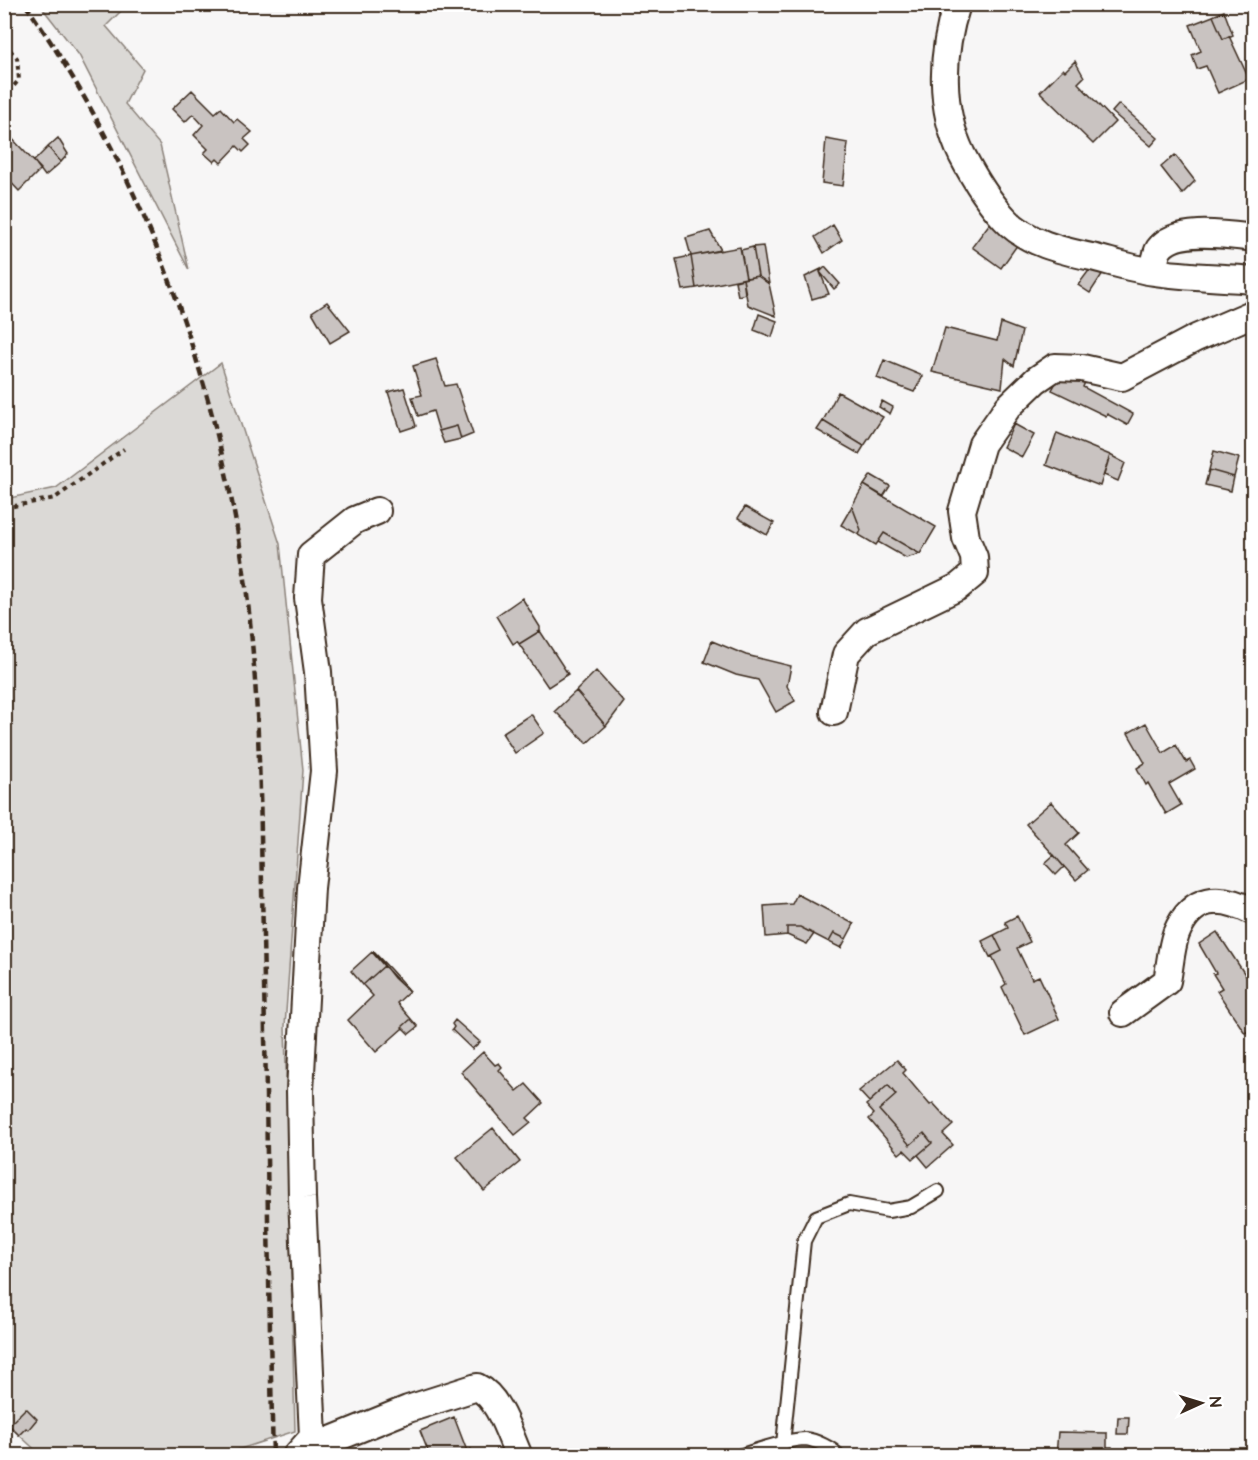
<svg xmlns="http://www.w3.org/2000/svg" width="1258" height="1460" font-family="'Architects Daughter',sans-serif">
  <rect width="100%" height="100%" fill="#f7f6f6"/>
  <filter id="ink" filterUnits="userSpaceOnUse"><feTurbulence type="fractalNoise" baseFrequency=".0167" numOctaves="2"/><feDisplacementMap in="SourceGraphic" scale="12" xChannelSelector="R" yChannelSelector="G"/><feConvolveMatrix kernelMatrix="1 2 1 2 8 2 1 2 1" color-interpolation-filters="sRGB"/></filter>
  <g filter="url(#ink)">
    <path fill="#dbd9d6" stroke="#8b827a" stroke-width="1.5" d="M40 5H127L106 26 143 69 125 104 160 145 189 270 79 55Z
      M221 363 280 544 303 770 285 1026 295 1431 222 1455 42 1456 5 1422V499L56 488Z"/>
    <path fill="#c9c3c1" stroke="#3b2a1e" stroke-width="1.5" d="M1224 11 1233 35 1223 39 1213 16Z
      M1213 16 1223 39 1229 36 1249 79 1218 93 1206 66 1197 69 1192 55 1201 51 1190 25Z
      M1075 61 1084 77 1078 83 1115 122 1093 144 1040 92 1063 69 1065 71Z
      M192 90 215 113 221 108 234 122 237 119 252 132 244 139 250 145 243 152 237 146 221 163 217 159 214 162 204 153 208 149 194 135 203 125 193 114 185 122 172 109Z
      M1119 104 1158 138 1151 146 1112 112Z
      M4 130 41 169 19 191 4 175Z
      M58 138 68 154 61 162 48 147Z
      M826 139 848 143 843 186 822 183Z
      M48 147 61 162 45 176 34 161Z
      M1175 155 1195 181 1182 194 1161 167Z
      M990 223 1018 244 1001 268 972 247Z
      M833 225 842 240 824 253 815 237Z
      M710 231 721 250 691 256 686 238Z
      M763 246 769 284 758 276 753 247Z
      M740 247 746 278 696 288 691 256Z
      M753 247 758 276 746 278 741 250Z
      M691 256 696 288 683 290 676 259Z
      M825 267 840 284 834 289 820 272Z
      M821 269 820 272 829 294 812 299 805 277Z
      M1090 269 1103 273 1090 293 1078 285Z
      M758 276 769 284 776 316 748 305 743 279Z
      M743 279 745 294 738 296 735 281Z
      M327 302 350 331 330 343 312 312Z
      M759 314 777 321 772 337 754 330Z
      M1001 323 1022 331 1014 366 1005 359 1002 388 932 372 945 328 997 341Z
      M436 359 445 386 456 384 473 434 461 439 457 426 439 431 433 411 418 416 412 397 422 395 413 366Z
      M884 360 923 376 914 392 877 378Z
      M1074 372 1087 377 1083 387 1133 414 1127 425 1107 414 1106 416 1052 390 1059 377 1069 381Z
      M404 388 416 426 401 431 388 392Z
      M838 392 883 417 864 446 823 421Z
      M882 401 893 407 890 414 879 407Z
      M823 421 864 446 859 454 817 430Z
      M1014 424 1034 435 1022 457 1003 447Z
      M457 426 461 439 444 443 439 431Z
      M1057 433 1110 455 1100 486 1046 465Z
      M1214 451 1239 458 1234 477 1209 470Z
      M1110 455 1125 463 1118 481 1104 475Z
      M1209 470 1234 477 1231 491 1205 485Z
      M871 475 890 486 883 497 864 485Z
      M864 485 936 527 920 554 884 533 876 545 859 535 861 530 852 506Z
      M852 506 861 530 859 535 841 525Z
      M745 507 774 523 767 535 738 518Z
      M884 533 920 554 906 558 878 542Z
      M522 598 540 627V631L519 644 517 641 513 644 496 616Z
      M540 631 568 674 548 687 519 644Z
      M712 641 746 655 791 666 787 686 795 701 776 712 758 680 736 675 704 662Z
      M596 671 624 702 606 726 576 691Z
      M576 691 606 726 587 743 555 711Z
      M531 714 544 733 515 753 502 733Z
      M1146 723 1163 753 1176 745 1186 762 1190 760 1195 769 1169 784 1181 805 1166 814 1148 783 1146 785 1137 768 1145 763 1128 733Z
      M1051 802 1079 833 1066 845 1088 870 1076 880 1026 824Z
      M1054 855 1064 867 1056 875 1045 863Z
      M797 894 854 924 846 939 834 933 829 942 800 927H787V935L766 937 764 906 792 904Z
      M1017 916 1030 942 1017 948 1032 979 1039 976 1059 1019 1025 1035 1002 987 1006 984 992 956 1002 951 994 935 1008 928 1005 922Z
      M787 927H800L814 934 807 944 787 935Z
      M1217 932 1254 988V1028L1245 1033 1217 991 1222 988 1213 974 1216 973 1199 944Z
      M834 933 846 939 841 948 829 942Z
      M994 935 1002 951 990 957 982 941Z
      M373 951 390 969 410 991 409 992 394 978Z
      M372 952 384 966 363 985 351 971Z
      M384 966 409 992 397 1003 411 1019 402 1027 403 1028 376 1052 348 1020 373 996 363 985Z
      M411 1019 418 1027 409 1034 402 1027Z
      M455 1020 480 1042 472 1049 452 1030 454 1027 452 1024Z
      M483 1052 495 1065 499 1063 502 1067 499 1070 517 1091 526 1084 543 1103 527 1118 531 1122 515 1135 461 1072Z
      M897 1060 906 1070 903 1073 930 1105 933 1103 953 1125 943 1134 953 1145 928 1167 918 1155 932 1143 924 1133 910 1145 879 1110 896 1095 888 1085 869 1102 859 1091Z
      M888 1085 896 1095 879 1110 910 1145 924 1133 932 1143 913 1159 904 1150 899 1154 869 1119 874 1114 866 1105Z
      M493 1128 520 1162 484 1191 457 1157Z
      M26 1408 37 1419 28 1430 26 1428 19 1435 9 1425Z
      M454 1417 467 1451 471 1449 473 1456H430L420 1431Z
      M1118 1417H1129L1128 1434H1117Z
      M1058 1432 1107 1433V1447H1112V1456H1056Z"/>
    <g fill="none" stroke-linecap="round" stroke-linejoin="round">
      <defs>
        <path id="lane" d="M783 1444 804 1241 816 1217 849 1204 888 1211 911 1207 938 1191
          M739 1456C754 1451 789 1439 805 1439 815 1440 833 1448 839 1456"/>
        <path id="street" d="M957 4C941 53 939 108 962 155 974 178 987 200 1005 219 1028 244 1064 251 1096 258 1115 263 1134 269 1154 272 1186 277 1221 277 1254 280
          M1154 272C1155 265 1155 255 1159 249 1175 226 1229 235 1254 238
          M834 712 846 654 867 631 958 587 975 573 974 557 966 538 962 511 982 444 1008 407 1036 380 1055 367 1082 368 1122 377 1196 338 1254 313
          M1123 1013 1167 981C1170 966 1171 948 1176 934 1192 895 1220 894 1254 912
          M299 1453 408 1409 477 1387C499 1397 509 1434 519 1456
          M296 1456 313 1437 302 1198 300 1091 311 888 324 771 318 672 308 598 311 555 355 520 377 511"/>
      </defs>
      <use href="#lane" stroke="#3b2a1e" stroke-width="16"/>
      <use href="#street" stroke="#3b2a1e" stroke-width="30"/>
      <path stroke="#3b2a1e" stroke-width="4" stroke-dasharray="4.5 4.5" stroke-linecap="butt" d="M4 43 17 58 19 80 4 97
        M4 508 55 498 124 449"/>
      <use href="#lane" stroke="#fff" stroke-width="12"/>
      <use href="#street" stroke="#fff" stroke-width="26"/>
      <path stroke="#3b2a1e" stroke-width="4.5" stroke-dasharray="9 4.5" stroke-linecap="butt" d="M25 4C138 164 208 354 240 546 261 673 260 808 263 936 267 1109 268 1282 273 1456"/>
    </g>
  </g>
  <rect width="1258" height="1460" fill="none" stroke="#fff" stroke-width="24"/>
  <rect x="12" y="12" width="1234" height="1436" fill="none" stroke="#3b2a1e" stroke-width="2" filter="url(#ink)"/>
  <g transform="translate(1201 1403) rotate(86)" stroke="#ffffff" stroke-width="4.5" paint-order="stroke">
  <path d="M0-4.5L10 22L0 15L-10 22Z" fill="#3b2a1e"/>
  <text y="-9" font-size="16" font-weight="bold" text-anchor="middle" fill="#3b2a1e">N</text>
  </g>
</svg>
